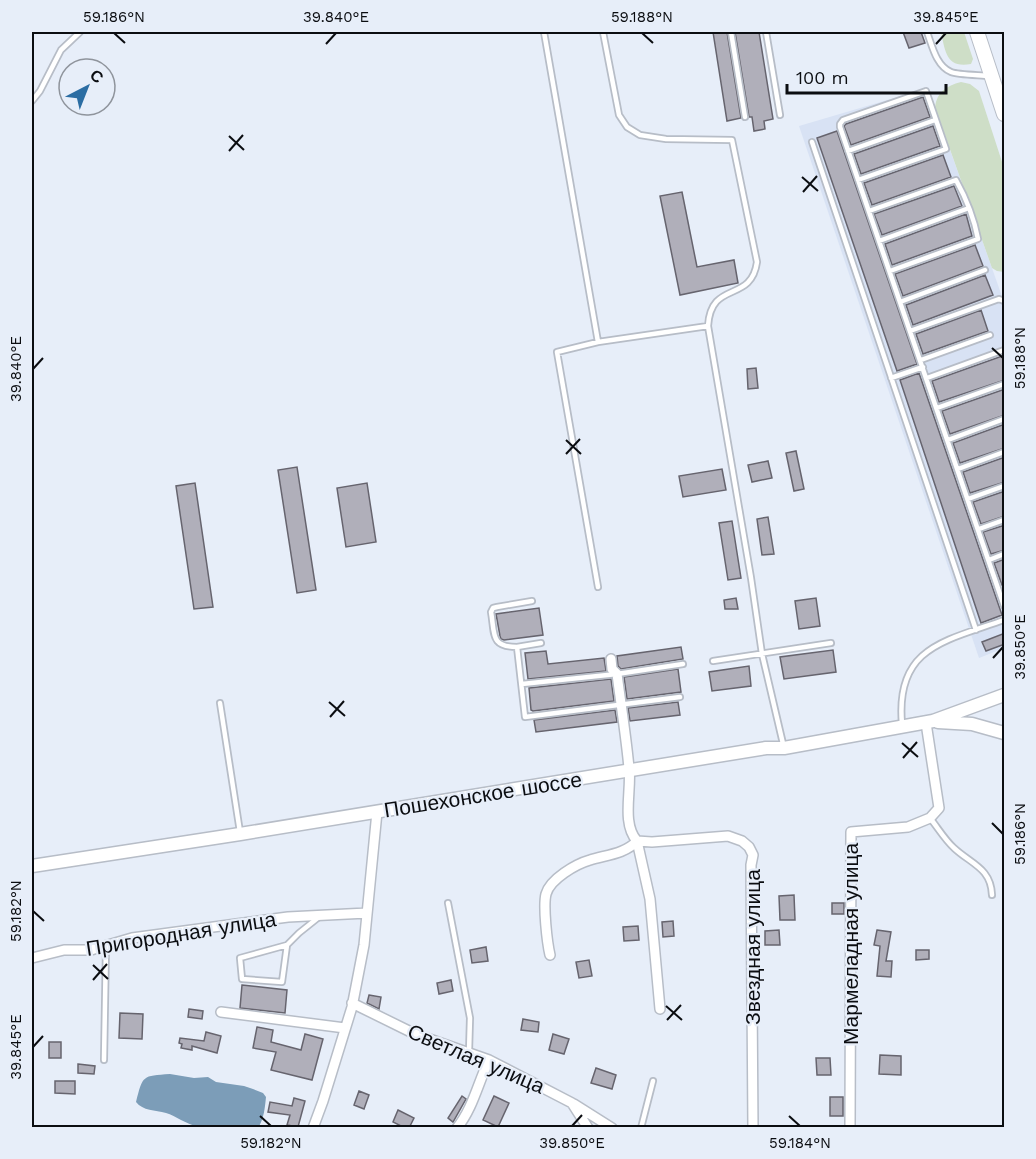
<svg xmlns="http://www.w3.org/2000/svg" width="1036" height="1159" font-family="'Work Sans',sans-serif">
  <rect width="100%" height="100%" fill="#e7eef9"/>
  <path fill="#d8e2f4" d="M928 88 1004 302V648L979 658 799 126Z"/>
  <path fill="#cedec7" d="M941 32H964L973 59 971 64C946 69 945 50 941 32Z
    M961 82 970 84 979 91 1004 168V272L997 271 992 268 935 107C937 92 946 86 961 82Z"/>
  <path fill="#7c9db8" d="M170 1074 194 1078 208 1077 216 1082 244 1086 253 1089 263 1093 266 1097C265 1107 264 1119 258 1128 239 1128 213 1130 196 1126 186 1124 176 1116 166 1113 155 1110 143 1111 136 1102 143 1075 142 1076 170 1074Z"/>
  <path fill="#b0afba" stroke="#66646e" stroke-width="1.5" d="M713 32H727L741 118 727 121Z
    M735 32H759L773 119 764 121 765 129 754 131 752 117H749Z
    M903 32H921L925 43 909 48Z
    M923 97 930 117 851 145 844 126 846 124Z
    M933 126 940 146 861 174 854 154Z
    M837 131 917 364 897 371 817 138Z
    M943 155 951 177 872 205 864 183Z
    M954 186 962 206 882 235 874 214Z
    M682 192 697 267 734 260 738 283 680 295 660 196Z
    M966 214 972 236 892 265 885 244Z
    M975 245 983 266 903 296 895 274Z
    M985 275 993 295 913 325 906 305Z
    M981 310 988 331 923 354 916 334Z
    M1005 355V380L939 402 932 381Z
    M756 368 758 388 748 389 747 369Z
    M919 373 1002 615 981 623 900 380Z
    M1005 389V415L950 434 942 411Z
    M1005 424V448L960 463 953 443Z
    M796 451 804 489 794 491 786 453Z
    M1005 457V482L970 493 963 472Z
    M768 461 772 478 752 482 748 465Z
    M297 467 316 590 297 593 278 470Z
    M722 469 726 490 683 497 679 476Z
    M195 483 213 607 194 609 176 486Z
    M367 483 376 542 346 547 337 488Z
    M1005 491V516L981 524 973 502Z
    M768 517 774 554 762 555 757 519Z
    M732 521 741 578 728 580 719 523Z
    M1005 525V550L991 554 983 532Z
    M1005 559V584L1002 585 994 563Z
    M736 598 738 609H725L724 600Z
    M816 598 820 626 799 629 795 601Z
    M539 608 543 635 504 640 501 639 500 636 496 614Z
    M1005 633V644L986 651 982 642Z
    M681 647 683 659 621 669 618 666 617 656Z
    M833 650 836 672 784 679 780 657Z
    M546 651 548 664 604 658 606 671 528 679 525 653Z
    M749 666 751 686 712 691 709 672Z
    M678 669 681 692 627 699 624 677Z
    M611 679 614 701 533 711 531 710 529 688Z
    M678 702 680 715 630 721 628 708Z
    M615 710 617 722 536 732 534 720Z
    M794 895 795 920H780L779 896Z
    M832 903H844V914H832Z
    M673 921 674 936 663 937 662 922Z
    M638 926 639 940 624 941 623 927Z
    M779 930 780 945H765V931Z
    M877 930 891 932 886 961H892L891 977 877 976 880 946 874 945Z
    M486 947 488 961 472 963 470 950Z
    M916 950H929V959L916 960Z
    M589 960 592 976 579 978 576 962Z
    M451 980 453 991 439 994 437 983Z
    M242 985 287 990 285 1013 240 1008Z
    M369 995 381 997 379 1009 367 1003Z
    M189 1009 203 1011 202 1019 188 1017Z
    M120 1013 143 1014 142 1039 119 1038Z
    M523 1019 539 1022 538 1032 521 1030Z
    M257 1027 273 1030 271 1042 301 1050 305 1034 323 1039 312 1080 271 1070 276 1052 253 1048Z
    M206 1032 221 1036 217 1053 192 1046V1050L181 1048 182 1044 179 1043 180 1038 204 1041Z
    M553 1034 569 1039 564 1054 549 1050Z
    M49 1042H61V1058H49Z
    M880 1055 901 1056V1075L879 1074Z
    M816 1058H830L831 1075H817Z
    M78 1064 95 1066 94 1074 78 1073Z
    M596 1068 616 1075 612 1089 591 1083Z
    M55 1081H75V1094L55 1093Z
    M359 1091 369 1095 364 1109 354 1105Z
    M462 1096 466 1099 453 1122 448 1118Z
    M494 1096 509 1103 498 1127 483 1120Z
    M830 1097H843V1116H830Z
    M294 1098 305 1101 298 1127 287 1125 290 1115 268 1112 270 1102 292 1106Z
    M398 1110 414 1118 409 1128H405L393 1122Z"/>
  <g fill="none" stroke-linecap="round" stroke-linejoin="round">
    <defs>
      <path id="lane" d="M544 32 598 342
        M603 32 619 115 627 127 640 135 666 139 732 140 757 262C751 304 711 279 708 326
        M731 32 745 117
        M766 32 780 115
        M927 32C932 45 936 66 951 72 958 75 981 75 989 76
        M32 101 40 91 61 50 80 32
        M812 142 976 630
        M848 151 935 120
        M858 180 946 149 926 91 843 120 840 124V127L1004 606
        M869 211 956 180C966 198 974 218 978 239L890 271
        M879 241 969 208
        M900 302 985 270
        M910 331 999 299 1004 301
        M921 360 990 335
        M891 378 923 367
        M927 378 1004 350
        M937 408 1004 384
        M948 440 1004 419
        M958 469 1004 452
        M968 499 1004 486
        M979 529 1004 520
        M989 560 1004 554
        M598 587 557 352 598 342 708 326 751 578 762 654 784 748
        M532 601 497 607 493 608 491 612C495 634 490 647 517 647L525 717 680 697
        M517 647 541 643
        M713 661 831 643
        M522 684 617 674 683 664
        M220 703 240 832
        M902 724C895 647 945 641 1004 620
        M930 818C938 828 945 840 954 848 971 864 991 868 992 895
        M448 903 470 1018 469 1052
        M287 945 240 958 242 979 282 982 287 945 299 933 319 917
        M104 1060 106 946
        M641 1128 653 1081"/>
      <path id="street" d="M611 659 612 669 617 674C621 705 626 736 629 768 632 790 621 823 637 841L650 899 660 1009
        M637 841 652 842 728 836 742 841 749 847 753 855 751 865 753 1128
        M550 955C547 942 543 906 546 894 550 879 576 864 590 860 606 855 625 854 637 841
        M32 958 64 950H91L132 938 288 917 367 913
        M352 1003 415 1034 489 1060 572 1103 588 1128
        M221 1012 345 1028
        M574 1104 612 1128
        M313 1128 323 1101 352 1007 364 945 377 812
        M457 1128C473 1108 478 1083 489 1060
        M850 1128 851 832 908 827 930 818 939 808 926 723"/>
      <path id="secondary" d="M938 722 972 724 1004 733
        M32 866 240 834 766 748H784L933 721 1004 695"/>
      <path id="primary" d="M977 32 1004 114"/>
    </defs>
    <use href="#lane" stroke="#b7bdc7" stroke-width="8"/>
    <use href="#street" stroke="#b7bdc7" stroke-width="12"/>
    <use href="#secondary" stroke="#b7bdc7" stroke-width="15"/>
    <use href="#primary" stroke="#b7bdc7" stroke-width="16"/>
    <use href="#lane" stroke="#fff" stroke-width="4.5"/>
    <use href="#street" stroke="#fff" stroke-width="9"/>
    <use href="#secondary" stroke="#fff" stroke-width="12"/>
    <use href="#primary" stroke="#fff" stroke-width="14"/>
  </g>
  <path fill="none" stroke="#0b0d11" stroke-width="2" d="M114 33 125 43M642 33 653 43M326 44 336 33M936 44 946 33M229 136 244 150M229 151 243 135M802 177 818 191M803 192 817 176M992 348 1003 358M33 369 43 358M566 440 581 454M566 454 580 439M993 658 1003 647M329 702 345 716M330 717 344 701M902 743 918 757M903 758 917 742M992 823 1003 834M33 911 44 921M93 965 108 979M93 980 107 964M666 1006 682 1020M667 1020 681 1005M33 1047 43 1036M260 1116 271 1126M789 1116 800 1126M572 1126 582 1115"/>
  <g text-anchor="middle" stroke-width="4.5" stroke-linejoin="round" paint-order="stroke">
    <g font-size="21" fill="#0b0d11" stroke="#e7eef9">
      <text transform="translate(483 795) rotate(-9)" y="7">Пошехонское шоссе</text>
      <text transform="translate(181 934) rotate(-9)" y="7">Пригородная улица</text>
      <text transform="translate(851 944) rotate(-90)" y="7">Мармеладная улица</text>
      <text transform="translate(753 947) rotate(-90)" y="7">Звездная улица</text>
      <text transform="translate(476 1059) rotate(23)" y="7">Светлая улица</text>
    </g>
  </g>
  <rect width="1036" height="1159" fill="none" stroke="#e7eef9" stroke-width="66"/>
  <g transform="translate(87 87) rotate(42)"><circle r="28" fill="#e7eef9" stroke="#8f949c" stroke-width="1.5"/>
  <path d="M0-4.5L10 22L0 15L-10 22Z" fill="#2b6da3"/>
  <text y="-9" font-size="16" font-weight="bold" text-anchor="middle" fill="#0b0d11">С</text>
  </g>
  <path d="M787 84v9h159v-9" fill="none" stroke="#0b0d11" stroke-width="3"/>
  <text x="796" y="84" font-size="18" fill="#0b0d11" stroke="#e7eef9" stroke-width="4.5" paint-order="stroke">100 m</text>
  <rect x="33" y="33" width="970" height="1093" fill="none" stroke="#0b0d11" stroke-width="2"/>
  <g font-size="15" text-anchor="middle" fill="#0b0d11">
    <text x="114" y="22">59.186°N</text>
    <text x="336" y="22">39.840°E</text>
    <text x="642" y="22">59.188°N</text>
    <text x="946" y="22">39.845°E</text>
    <text transform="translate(1020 358) rotate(-90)" y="5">59.188°N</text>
    <text transform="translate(16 369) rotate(-90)" y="5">39.840°E</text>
    <text transform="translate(1020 647) rotate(-90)" y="5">39.850°E</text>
    <text transform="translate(1020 834) rotate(-90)" y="5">59.186°N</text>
    <text transform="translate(16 911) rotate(-90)" y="5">59.182°N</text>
    <text transform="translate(16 1047) rotate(-90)" y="5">39.845°E</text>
    <text x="271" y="1148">59.182°N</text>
    <text x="572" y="1148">39.850°E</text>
    <text x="800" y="1148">59.184°N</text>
  </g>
</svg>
